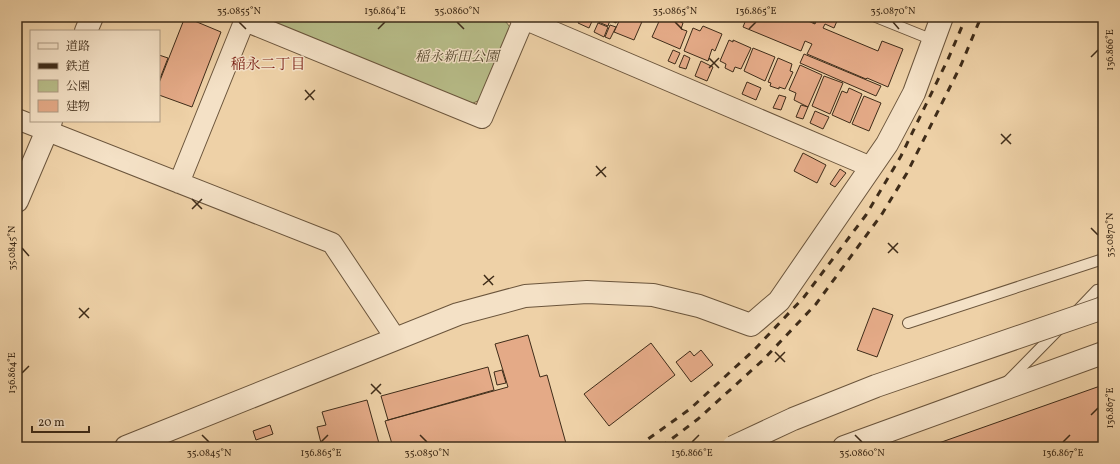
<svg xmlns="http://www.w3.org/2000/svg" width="1120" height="464" font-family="Vollkorn,'Noto Serif JP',serif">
  <rect width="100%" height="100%" fill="#eed1a7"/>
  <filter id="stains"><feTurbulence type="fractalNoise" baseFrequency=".005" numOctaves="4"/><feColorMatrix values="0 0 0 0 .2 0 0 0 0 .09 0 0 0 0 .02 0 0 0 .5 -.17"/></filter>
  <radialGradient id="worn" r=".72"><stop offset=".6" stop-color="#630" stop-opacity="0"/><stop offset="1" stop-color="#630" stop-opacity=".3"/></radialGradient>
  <path fill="#b7bc88" stroke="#7b7450" d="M260 17H494L506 22 512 30 482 99 471 104Z"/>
  <path fill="#e4aa87" stroke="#3f2c19" d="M185 17 221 32 192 107 159 95V83Z
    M581 17H587L593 19 589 28 578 23Z
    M598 17H619L616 23 610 20 608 26 596 21Z
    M621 17H644L634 40 614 32Z
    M661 17H670L683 23 681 29 687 31 680 49 652 37Z
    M747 17H799L815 24 818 17H828L837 21 834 28 825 24 823 28 878 51 882 41 903 49 888 87 867 78 866 79 807 54 812 44 805 41 801 51 743 27Z
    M808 17H818L815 23 806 20Z
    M598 23 608 27 604 37 594 32Z
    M610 25 616 27 610 39 605 37Z
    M703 26 722 34 715 51 712 49 708 61 684 51 693 28 700 31Z
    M729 40 733 42V40L751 48 741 69 735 67 733 72 725 68 726 64 720 61Z
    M753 48 775 57 765 81 744 71Z
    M673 50 680 53 675 64 668 61Z
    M804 54 881 86 876 96 800 63Z
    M159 55 168 58 159 81Z
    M684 55 690 58 686 69 679 67Z
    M778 58 792 64 790 71 793 72 785 89 779 87V89L770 86 771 83 768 82Z
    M701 61 713 67 707 81 695 76Z
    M800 65 822 75 808 107 794 100 796 93 789 90Z
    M824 76 843 83 830 114 812 106Z
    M747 82 761 88 756 100 742 94Z
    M849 88 862 94 850 123 832 115 842 91 847 93Z
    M779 95 786 97 781 110 773 108Z
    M864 96 881 103 869 131 852 124Z
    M801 105 808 107 803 119 796 117Z
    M815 111 829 117 823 129 810 123Z
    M803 153 826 165 817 183 794 171Z
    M840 169 846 173 835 187 830 184Z
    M873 308 893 315 877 357 857 350Z
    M528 335 540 377 547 375 567 447H393L385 421 508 387 495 344Z
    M651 343 675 375 609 426 584 394Z
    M701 350 713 365 691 382 676 362 690 351 694 356Z
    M488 367 494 390 388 420 381 396Z
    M502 370 506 383 497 385 494 372Z
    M1103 385V447H937L936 444Z
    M367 400 380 447H322L317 427 326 425 322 412Z
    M270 425 273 434 256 440 253 431Z"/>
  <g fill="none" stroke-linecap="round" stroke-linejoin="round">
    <defs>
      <path id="service" d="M876 17 933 40
        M1077 311 1097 290 1103 289
        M908 323 1103 259
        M1007 382 1060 328"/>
      <path id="minor" d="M519 17 871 167
        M245 21 482 118 524 19
        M17 119 332 243 396 339
        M179 183 246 17"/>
      <path id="tertiary" d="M86 31 92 17
        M17 201 51 121
        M126 447 458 314 525 296 587 292 653 295 699 306 751 325 779 301 887 144 914 93 942 17
        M844 447 1103 353"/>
    </defs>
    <use href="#service" stroke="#6b553c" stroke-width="12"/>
    <use href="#minor" stroke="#6b553c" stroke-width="22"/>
    <use href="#tertiary" stroke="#6b553c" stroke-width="24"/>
    <use href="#service" stroke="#f4e1c6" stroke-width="10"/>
    <use href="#minor" stroke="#f4e1c6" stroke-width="20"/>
    <use href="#tertiary" stroke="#f4e1c6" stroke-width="22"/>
    <path stroke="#3f2c19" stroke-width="3" stroke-dasharray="7 7" stroke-linecap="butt" d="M637 447 690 409 755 349 804 297 866 215 901 156 949 57 966 17
      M661 447 698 419 763 360 816 304 882 214 907 173 961 65 981 17"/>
    <defs>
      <path id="tertiary-bridge" d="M733 447 793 419 876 386 1103 308"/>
    </defs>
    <use href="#tertiary-bridge" stroke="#6b553c" stroke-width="24" stroke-linecap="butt"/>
    <use href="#tertiary-bridge" stroke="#f4e1c6" stroke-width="22"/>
  </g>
  <path fill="none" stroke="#3f2c19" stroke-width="1.5" d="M239 22 246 29M457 22 464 29M675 22 682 29M893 22 899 29M378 29 385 22M749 29 756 22M1091 57 1098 50M709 58 719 68M709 68 719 58M305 90 314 100M305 100 315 90M1001 134 1011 144M1001 144 1011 134M596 166 606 177M596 176 606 167M192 199 202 209M192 209 202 199M1091 228 1098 235M888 243 898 253M22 248 29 256M888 253 898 243M484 275 493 285M483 285 494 276M79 308 89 318M79 318 89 308M775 352 785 362M775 362 785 352M22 373 29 366M371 384 381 394M371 394 381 384M1091 415 1098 408M202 435 209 442M420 435 427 442M855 435 862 442M321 442 328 435M692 442 699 435M1063 442 1070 435"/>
  <g text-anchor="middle" stroke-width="3" stroke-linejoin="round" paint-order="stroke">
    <g font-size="14" font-style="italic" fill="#57492f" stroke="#f4e1c6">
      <text x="457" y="61">稲永新田公園</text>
    </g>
    <g font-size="15" fill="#7a1f14" stroke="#f4e1c6">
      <text x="268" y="69">稲永二丁目</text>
    </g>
  </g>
  <rect width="1120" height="464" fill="none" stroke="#eed1a7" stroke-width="44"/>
  <rect x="30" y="30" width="130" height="92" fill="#f4e1c6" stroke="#ac9981"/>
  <rect x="38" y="43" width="20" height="6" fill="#f4e1c6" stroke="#ac9981"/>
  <text x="66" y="50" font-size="12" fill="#3f2c19">道路</text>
  <rect x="38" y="63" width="20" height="6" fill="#3f2c19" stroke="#ac9981"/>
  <text x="66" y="70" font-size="12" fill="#3f2c19">鉄道</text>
  <rect x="38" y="80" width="20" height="12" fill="#b7bc88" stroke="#ac9981"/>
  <text x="66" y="90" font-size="12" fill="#3f2c19">公園</text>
  <rect x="38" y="100" width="20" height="12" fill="#e4aa87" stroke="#ac9981"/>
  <text x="66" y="110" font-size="12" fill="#3f2c19">建物</text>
  <path d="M32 426v6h57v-6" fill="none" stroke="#3f2c19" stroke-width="2"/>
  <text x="38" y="426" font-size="12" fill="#3f2c19" stroke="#f4e1c6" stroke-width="3" paint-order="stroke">20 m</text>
  <rect x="22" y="22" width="1076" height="420" fill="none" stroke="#3f2c19" stroke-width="1.5"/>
  <g font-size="10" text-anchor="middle" fill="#3f2c19">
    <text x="239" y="14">35.0855°N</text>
    <text x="385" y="14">136.864°E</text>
    <text x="457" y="14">35.0860°N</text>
    <text x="675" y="14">35.0865°N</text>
    <text x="756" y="14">136.865°E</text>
    <text x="893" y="14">35.0870°N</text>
    <text transform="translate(1109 50) rotate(-90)" y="4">136.866°E</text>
    <text transform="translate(1109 235) rotate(-90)" y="4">35.0870°N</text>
    <text transform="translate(11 248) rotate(-90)" y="4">35.0845°N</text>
    <text transform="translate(11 373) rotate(-90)" y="4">136.864°E</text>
    <text transform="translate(1109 408) rotate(-90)" y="4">136.867°E</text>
    <text x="209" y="456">35.0845°N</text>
    <text x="321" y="456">136.865°E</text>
    <text x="427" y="456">35.0850°N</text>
    <text x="692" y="456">136.866°E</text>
    <text x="862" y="456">35.0860°N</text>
    <text x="1063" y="456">136.867°E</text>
  </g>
  <rect width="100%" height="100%" filter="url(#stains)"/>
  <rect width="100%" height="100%" fill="url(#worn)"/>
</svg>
